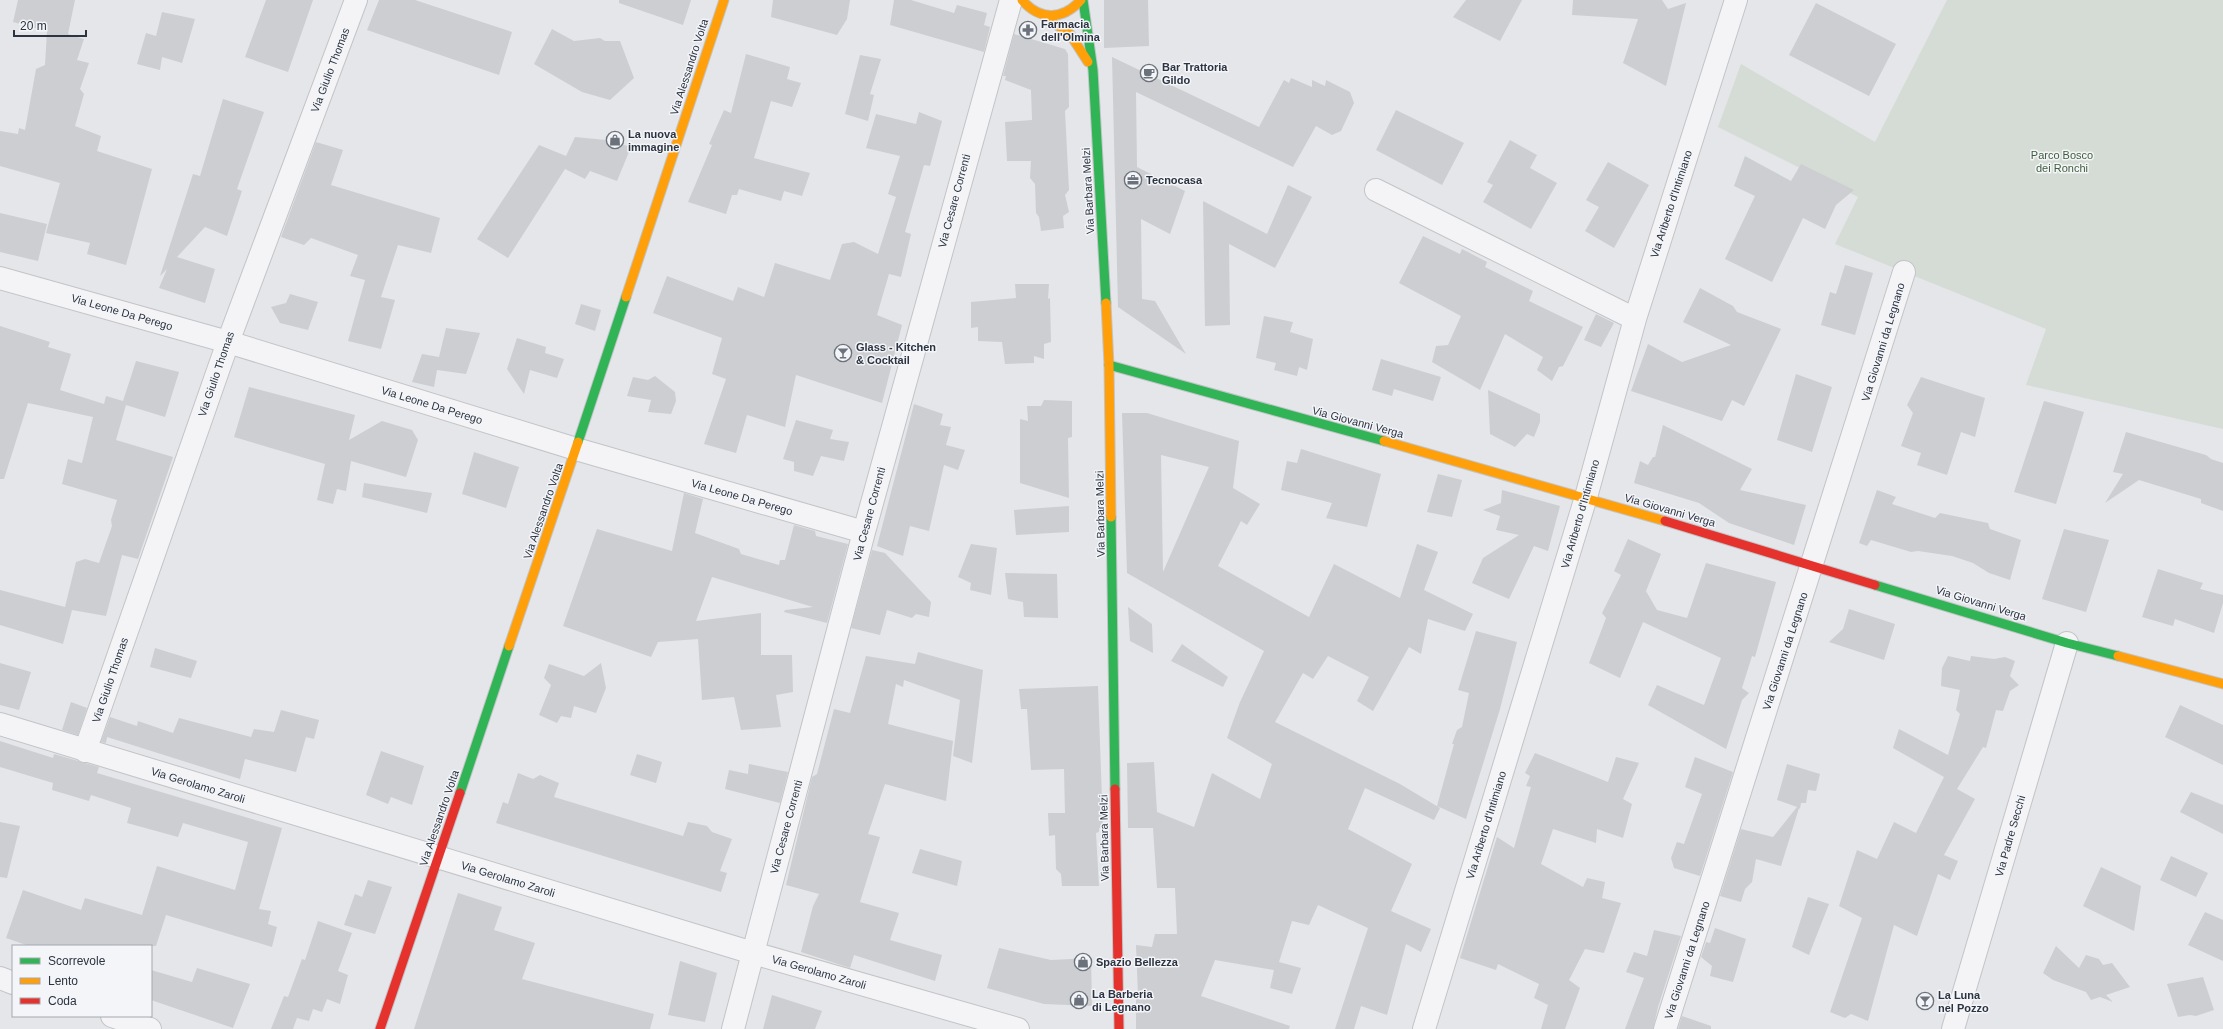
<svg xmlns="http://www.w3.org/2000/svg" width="2223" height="1029" font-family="Arial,sans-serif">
  <rect width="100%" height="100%" fill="#e4e6e9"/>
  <path fill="#d5dcd5" d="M1947 0H2223V429L2026 385 2046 329 1835 244 1858 197 1718 127 1741 64 1875 142Z"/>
  <path fill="#cdced1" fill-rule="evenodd" d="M18 0H75L68 34 84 39 77 60 89 63 80 89 84 94 75 126 101 136 97 151 152 169 126 265 87 254 90 243 46 233 60 183 0 166V131L18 134 19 128 25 130 36 69 45 65 47 31 13 22Z
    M266 0H313L288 72 245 57Z
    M379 0H415L512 32 499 75 367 30Z
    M619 0H691L683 25 619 3Z
    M773 0H850L847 19 837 35 771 17Z
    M894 0H911L954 13 957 5 987 13 984 25 990 27 984 52 890 25Z
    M1104 0H1148L1149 46 1104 48Z
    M1466 0H1522L1500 41 1453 17Z
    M1573 0H1662L1668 9 1686 3 1666 86 1623 63 1638 19 1572 15Z
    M1816 3 1896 44 1869 96 1789 55Z
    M162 12 195 19 182 63 162 57 160 70 137 64 146 33 156 36Z
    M552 29 574 41 600 38 605 41H620L634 78 610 100 582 92 534 64Z
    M1014 34 1065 49 1068 54 1069 107 1065 111 1069 190 1065 195 1069 212 1063 216 1064 228 1041 231 1039 217 1036 213 1035 184 1030 178 1031 161H1007L1005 122 1032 120 1031 90 1005 80 1006 76H1003Z
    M746 54 790 67 787 79 801 83 792 107 771 101 754 158 810 173 802 196 784 191 781 201 739 189 737 195H732L726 214 688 202 712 145 709 144 724 110 731 113Z
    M860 55 881 59 870 94 874 95 868 121 845 114Z
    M1112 57 1259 127 1284 80 1289 83 1291 78 1312 87V80L1325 86 1326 80 1350 92 1354 103 1341 131 1332 135 1316 126 1293 167 1136 92 1137 167 1185 191 1170 234 1141 219 1142 299 1155 301 1186 354 1118 307Z
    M223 99 264 112 237 189 242 191 227 236 205 227 177 257 215 269 205 303 159 288 167 269 160 276 193 174 200 176Z
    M1396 110 1464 143 1442 185 1376 150Z
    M919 112 942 121 930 166 924 165 905 232 911 234 901 277 889 274 877 315 902 325 882 403 796 375 785 427 747 415 736 453 704 444 726 379 712 374 722 338 653 313 667 276 733 301 738 287 764 297 775 263 830 280 842 244 854 242 878 254 896 197 888 194 900 156 866 148 876 114 916 124Z
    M575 137 606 140 631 147 617 181 590 171 585 179 565 169 508 258 477 239 539 145 566 156Z
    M1510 140 1537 155 1530 168 1557 183 1531 229 1483 202 1493 185 1487 182Z
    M316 142 343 150 331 185 440 218 431 253 398 245 381 297 395 300 381 349 348 341 365 280 350 276 358 255 311 238 304 245 281 237Z
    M1745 156 1791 181 1801 164 1854 190 1836 205 1825 229 1803 218 1772 282 1725 259 1755 196 1734 186Z
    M1608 162 1649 185 1614 248 1585 231 1599 207 1586 200Z
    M1288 185 1312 197 1275 268 1229 244 1230 325 1205 326 1203 201 1267 234Z
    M0 213 47 224 38 261 0 252Z
    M1423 236 1460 254 1462 249 1487 262 1485 267 1533 291 1529 301 1583 327 1563 366 1559 367 1552 381 1537 370 1543 357 1505 334 1480 390 1432 362 1436 346 1448 345 1461 316 1399 283Z
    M1845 265 1873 273 1855 335 1821 325 1830 292 1836 294Z
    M1015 284H1049L1048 299 1050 298 1051 342 1044 344V359L1034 356V363L1005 364 1002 342 978 341V327L971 328V302L1016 298Z
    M1700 288 1733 306 1737 312 1781 329 1744 406 1732 400 1722 421 1631 391 1648 344 1682 362 1731 345 1683 322Z
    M290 294 318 302 308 330 280 323 271 307 286 303Z
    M581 304 601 310 595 331 575 324Z
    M1596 314 1614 323 1601 347 1584 340Z
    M1264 316 1293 322 1290 332 1313 339 1307 370 1299 367 1297 376 1274 370 1276 363 1256 358Z
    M0 326 50 342 48 347 71 354 60 390 104 404 106 396 123 401 136 361 179 372 165 417 126 405 116 440 173 457 138 559 122 555 106 616 72 610 63 644 0 625V590L65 607 76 562 85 559 99 563 112 526 111 520 117 500 62 484 68 459 82 463 93 417 28 403 4 479H0Z
    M446 328 480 333 466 374 437 370 434 387 412 382 422 354 439 357Z
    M517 338 546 347 545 353 564 359 557 378 530 370 524 394 507 369Z
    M1381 359 1441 377 1433 401 1394 389 1392 396 1372 390Z
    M1796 374 1832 387 1812 452 1777 440Z
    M655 376 675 392 676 401 671 414 648 412 651 400 627 396 633 377 648 380Z
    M1921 377 1985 398 1975 437 1961 432 1947 475 1917 465 1921 453 1901 446 1913 413 1907 405Z
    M249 387 355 415 349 440 382 421 412 430 418 440 406 477 351 461 346 491 337 489 333 504 317 500 325 464 234 437Z
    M1488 390 1540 414V422L1534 437 1527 434 1515 447 1490 434Z
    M1044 400 1072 401V437L1068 438 1069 498 1020 483V419L1028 421 1027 406H1041Z
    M2044 401 2084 412 2056 504 2014 492Z
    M914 404 943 414 940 425 951 427 946 445 965 450 958 470 944 465 929 531 910 526 903 556 877 546Z
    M1122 413H1147L1239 441 1233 488 1260 504 1247 525 1241 521 1218 566 1309 617 1334 564 1400 598 1417 544 1438 552 1424 590 1473 614 1465 631 1428 619 1421 654 1409 647 1373 711 1357 701 1369 677 1328 656 1313 679 1303 673 1275 722 1400 784 1440 808 1434 820 1365 788 1348 829 1412 864 1391 911 1431 929 1421 952 1406 944 1387 1015 1361 1006 1354 1029H1335L1368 928 1318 905 1309 925 1292 921 1279 962 1301 968 1292 994 1270 988 1274 970 1215 960 1201 996 1290 1026 1289 1029H1136V995H1138L1136 945 1152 947 1155 934H1177L1175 888H1157L1153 828H1128L1127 763 1154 762 1157 812 1194 827 1212 773 1260 799 1272 764 1227 738 1240 702 1264 651 1127 573ZM1161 455 1209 467 1163 572Z
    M796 420 833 430 830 439 849 442 844 461 821 456 813 476 794 471V462L783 459Z
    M1663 425 1752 469 1740 490 1806 505 1794 545 1729 523 1699 503 1634 483 1640 461 1648 465 1653 457H1655Z
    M2126 432 2206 455 2211 459 2223 463V511L2201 503V499L2139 480 2105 503 2123 474 2113 472Z
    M1301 449 1381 474 1367 527 1326 518 1332 503 1281 490 1287 461 1297 463Z
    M474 452 519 467 506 508 462 494Z
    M1438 474 1462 480 1452 517 1427 512Z
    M364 483 432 493 427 513 362 497Z
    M1502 490 1560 506 1548 551 1534 546 1509 599 1472 583 1483 558 1519 535 1496 530 1500 516 1483 510 1501 503Z
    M1877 490 1896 497 1892 504 1935 518 1940 513 1988 523 1990 529 2021 540 2010 580 1989 573 1973 563 1952 556 1918 551 1911 552 1871 540 1867 546 1859 543Z
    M684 493 703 499 695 533 739 549 741 554 779 565 780 560H785L794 525 815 531 816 536 848 544 827 623 784 612 785 610 813 607 712 577 696 621 761 613V655H792L793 692 776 695 781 727 741 730 734 697 702 700 698 639 658 642 651 657 563 626 597 529 672 551Z
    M1069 506V532L1016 535 1014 510Z
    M2064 529 2109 540 2086 612 2042 599Z
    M1628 539 1661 554 1646 591 1657 610 1687 618 1706 563 1776 582 1755 657 1752 656 1742 688 1749 693 1742 700 1726 749 1648 705 1657 685 1704 705 1721 658 1643 622 1620 678 1589 663 1606 618 1602 613 1621 575 1614 571Z
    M971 544 997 548 991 595 970 590 971 583 958 577Z
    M872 550 885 553 931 602 929 617 916 614 912 618 887 610 880 635 851 628Z
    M2158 569 2203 583 2200 589 2223 595V603L2214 633 2175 619 2173 626 2142 617Z
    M1005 573 1057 574 1058 618 1024 617 1023 602 1008 599Z
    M1128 607 1152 624 1153 653 1130 641Z
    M1849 609 1895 624 1884 660 1829 642 1843 629Z
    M1476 631 1517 642 1500 709 1466 819 1437 806 1454 744H1452L1457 730 1462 727 1469 693 1458 690Z
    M1182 644 1228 677 1223 687 1171 661Z
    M155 648 197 661 191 678 150 667Z
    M918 652 983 670 972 763 953 756 960 700 904 680 903 687 896 684 888 724 953 741 946 801 885 784 868 834 880 837 860 902 899 913 890 940 942 955 935 981 854 955 850 968 801 952 813 906 819 894 786 885 812 777 817 774 834 709 850 713 866 656 915 664Z
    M1948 656 1970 661 1971 656 1994 659 2005 657 2015 661 2010 676 2019 685 2010 691 2003 711 1996 710 1986 748 1983 747 1957 789 1975 799 1944 855 1958 861 1950 880 1938 874 1917 936 1894 925 1868 1021 1851 1014 1845 1018 1830 1012 1862 918 1839 906 1857 850 1877 859 1894 822 1916 833 1944 777 1893 748 1899 729 1948 755 1960 714 1956 710 1960 690 1941 686 1942 668Z
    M0 663 31 672 19 710 0 705Z
    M601 663 606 688 596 713 574 706 571 718 561 716 557 723 539 715 551 685 544 678 549 664 584 676Z
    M1098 686 1103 828H1099V832L1096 833 1099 886H1062L1061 874 1056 869 1055 835 1049 836 1048 813H1065L1064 769 1031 770 1027 709H1021L1019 689Z
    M71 702 87 708 78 735 62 730Z
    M2180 705 2223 725V765L2165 737Z
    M281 710 319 720 314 739 306 737 296 772 245 759 240 779 107 737 106 743 101 742 110 717 137 726 138 721 173 733 179 718 251 737 254 729 274 732Z
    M0 741 53 758 54 754 99 767 97 773 282 828 259 909 271 911 268 924 277 927 272 947 166 915 156 946H29L6 938 23 890 81 910 85 898 142 915 157 866 235 890 248 842 183 823 178 837 127 823 131 808 91 795 89 801 52 790 53 783 0 767Z
    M381 751 424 766 412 805 391 797 388 804 366 795Z
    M1535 753 1608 782 1616 757 1639 763 1623 799 1632 804 1623 838 1597 829 1596 843 1553 829 1541 864 1583 887 1587 878 1605 882 1602 898 1621 903 1604 953 1585 949 1569 980 1580 988 1565 1029H1541L1548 1005 1534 998 1539 984 1498 964 1496 970 1460 958 1497 837 1514 848 1531 787 1526 786 1530 776 1525 773Z
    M637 754 662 762 656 783 630 775Z
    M1695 757 1733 772 1700 876 1674 868 1671 858 1677 842 1684 844 1702 794 1685 787Z
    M749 764 788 772 780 803 725 789 729 770 748 774Z
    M1787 764 1820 774 1816 791 1808 790 1806 803H1801L1800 809 1799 808 1781 866 1756 859 1752 882 1745 889 1741 902 1720 896 1741 829 1773 837 1797 807 1777 800Z
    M518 773 533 779 540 775 559 783 554 797 683 836 688 822 707 826 712 832 732 839 720 871 727 873 721 892 496 823 503 802 508 804Z
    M2191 792 2223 805V834L2180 812Z
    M0 822 20 826 7 878 0 877Z
    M920 849 962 861 957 886 912 873Z
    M2171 856 2208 873 2196 897 2160 880Z
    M2101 867 2141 886 2134 931 2083 906Z
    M368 880 392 887 375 934 344 925 355 894 362 897Z
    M458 893 502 907 494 930 535 943 522 979 654 1014 650 1029H414Z
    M1808 897 1829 904 1809 955 1792 947Z
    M2205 912 2223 920V961L2188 945Z
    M318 921 352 933 338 971 348 975 340 1004 327 999 322 1012 313 1009 309 1021 297 1018 293 1029H271L284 996 288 997 302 959 305 960Z
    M1715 928 1746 939 1733 982 1710 976 1712 966 1701 957 1706 942 1710 943Z
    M1654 930 1681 936 1658 1007 1653 1029H1625L1644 978 1626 972 1634 952 1647 956Z
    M2056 946 2079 968 2086 955 2099 959 2103 965 2112 963 2130 987 2106 995 2113 1002 2100 997 2091 1000 2086 992 2053 980 2043 973Z
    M999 948 1051 960 1091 958 1092 1006 1044 1004 987 988Z
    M680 961 717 973 705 1022 668 1015Z
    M197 968 250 984 233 1028 151 1000V970L192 982Z
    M2203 977 2214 1010 2196 1016 2190 1015 2178 1017 2167 984Z
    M772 995 822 1011 815 1029H763Z
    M1682 1016 1711 1026V1029H1678Z"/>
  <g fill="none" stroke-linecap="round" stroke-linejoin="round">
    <defs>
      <path id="street" d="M1376 190 1635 319
        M0 278 228 342 576 449 864 532
        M0 724 753 953 1018 1029
        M85 751 228 342 356 0
        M0 978 13 983
        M112 1016 150 1029
        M733 1029 864 532 1011 0
        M1424 1029 1586 497 1635 319 1736 0
        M1665 1029 1904 272
        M1953 1029 2067 643"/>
      <path id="fast" d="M1083 0 1093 70 1106 303
        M1109 365 1384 441
        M578 442 626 297
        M1111 517 1115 789
        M1875 585 2067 643 2118 656
        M460 793 509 646"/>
      <path id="slow" d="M1022 0C1040 21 1063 20 1081 0
        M1045 17 1070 34 1088 62
        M626 297 724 0
        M1106 303 1109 365 1111 517
        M1384 441 1665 521
        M509 646 578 442
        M2118 656 2223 684"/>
      <path id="jam" d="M1665 521 1875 585
        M1115 789 1119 1029
        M380 1029 460 793"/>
    </defs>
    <use href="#street" stroke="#c2c4c7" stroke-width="24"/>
    <use href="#fast" stroke="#c2c4c7" stroke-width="11"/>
    <use href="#slow" stroke="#c2c4c7" stroke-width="11"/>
    <use href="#jam" stroke="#c2c4c7" stroke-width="11"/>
    <use href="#street" stroke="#f4f4f6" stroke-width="22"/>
    <use href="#fast" stroke="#30b455" stroke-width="9"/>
    <use href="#slow" stroke="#ff9f0a" stroke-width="9"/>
    <use href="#jam" stroke="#e5322d" stroke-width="9"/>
  </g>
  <defs>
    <symbol id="pharmacy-ring" viewBox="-11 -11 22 22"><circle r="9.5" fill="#f3f5f8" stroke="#6c727c" stroke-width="1.5"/><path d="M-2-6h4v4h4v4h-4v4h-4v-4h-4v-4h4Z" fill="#6c727c"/></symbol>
    <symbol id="cafe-ring" viewBox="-11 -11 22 22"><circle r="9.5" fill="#f3f5f8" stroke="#6c727c" stroke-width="1.5"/><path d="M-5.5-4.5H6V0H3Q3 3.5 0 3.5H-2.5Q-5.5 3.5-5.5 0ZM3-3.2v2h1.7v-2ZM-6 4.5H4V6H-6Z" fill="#6c727c"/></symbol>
    <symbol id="shop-ring" viewBox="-11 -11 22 22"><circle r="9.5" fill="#f3f5f8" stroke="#6c727c" stroke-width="1.5"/><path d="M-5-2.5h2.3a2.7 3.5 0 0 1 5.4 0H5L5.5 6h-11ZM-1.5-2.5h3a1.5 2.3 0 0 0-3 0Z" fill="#6c727c"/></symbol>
    <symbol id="office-ring" viewBox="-11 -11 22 22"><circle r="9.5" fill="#f3f5f8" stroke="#6c727c" stroke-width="1.5"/><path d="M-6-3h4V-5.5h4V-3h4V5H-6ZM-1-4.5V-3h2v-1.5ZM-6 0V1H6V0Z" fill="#6c727c"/></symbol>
    <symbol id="bar-ring" viewBox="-11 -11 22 22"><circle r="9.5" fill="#f3f5f8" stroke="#6c727c" stroke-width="1.5"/><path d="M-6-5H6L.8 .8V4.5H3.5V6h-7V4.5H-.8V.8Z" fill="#6c727c"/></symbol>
  </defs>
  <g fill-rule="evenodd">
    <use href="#pharmacy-ring" x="1018" y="20" width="20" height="20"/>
    <use href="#cafe-ring" x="1139" y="63" width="20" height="20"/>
    <use href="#shop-ring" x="605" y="130" width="20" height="20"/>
    <use href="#office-ring" x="1123" y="170" width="20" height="20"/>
    <use href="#bar-ring" x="833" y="343" width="20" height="20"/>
    <use href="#shop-ring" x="1073" y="952" width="20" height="20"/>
    <use href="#shop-ring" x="1069" y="990" width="20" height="20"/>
    <use href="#bar-ring" x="1915" y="991" width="20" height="20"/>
  </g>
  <g text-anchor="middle" stroke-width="3" stroke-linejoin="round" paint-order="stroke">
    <g font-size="11" font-weight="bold" fill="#2c3341" stroke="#f3f5f8" text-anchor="start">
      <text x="1041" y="28">Farmacia<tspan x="1041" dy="13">dell'Olmina</tspan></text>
      <text x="1162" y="71">Bar Trattoria<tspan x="1162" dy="13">Gildo</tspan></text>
      <text x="628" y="138">La nuova<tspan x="628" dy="13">immagine</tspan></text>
      <text x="1146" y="184">Tecnocasa</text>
      <text x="856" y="351">Glass - Kitchen<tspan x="856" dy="13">&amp; Cocktail</tspan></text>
      <text x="1096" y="966">Spazio Bellezza</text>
      <text x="1092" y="998">La Barberia<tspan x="1092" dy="13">di Legnano</tspan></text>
      <text x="1938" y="999">La Luna<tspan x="1938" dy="13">nel Pozzo</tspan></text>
    </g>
    <g font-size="11" fill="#2c3341" stroke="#f3f5f8">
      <text transform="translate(689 67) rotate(-72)" y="4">Via Alessandro Volta</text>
      <text transform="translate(330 70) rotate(-69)" y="4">Via Giulio Thomas</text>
      <text transform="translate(1088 191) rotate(-93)" y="4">Via Barbara Melzi</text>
      <text transform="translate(954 201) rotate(-75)" y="4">Via Cesare Correnti</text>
      <text transform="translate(1671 204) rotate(-72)" y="4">Via Ariberto d'Intimiano</text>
      <text transform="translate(122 312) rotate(16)" y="4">Via Leone Da Perego</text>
      <text transform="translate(1883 342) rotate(-73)" y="4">Via Giovanni da Legnano</text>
      <text transform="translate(216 374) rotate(-71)" y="4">Via Giulio Thomas</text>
      <text transform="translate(432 405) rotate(17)" y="4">Via Leone Da Perego</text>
      <text transform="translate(1358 422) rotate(15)" y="4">Via Giovanni Verga</text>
      <text transform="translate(742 497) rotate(16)" y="4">Via Leone Da Perego</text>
      <text transform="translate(1670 510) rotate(16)" y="4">Via Giovanni Verga</text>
      <text transform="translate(543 511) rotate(-71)" y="4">Via Alessandro Volta</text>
      <text transform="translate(869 514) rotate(-75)" y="4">Via Cesare Correnti</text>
      <text transform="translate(1100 514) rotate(-91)" y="4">Via Barbara Melzi</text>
      <text transform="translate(1580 514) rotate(-74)" y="4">Via Ariberto d'Intimiano</text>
      <text transform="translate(1981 603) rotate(17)" y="4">Via Giovanni Verga</text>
      <text transform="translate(1785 651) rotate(-72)" y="4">Via Giovanni da Legnano</text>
      <text transform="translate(110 680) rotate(-71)" y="4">Via Giulio Thomas</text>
      <text transform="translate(198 785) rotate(17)" y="4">Via Gerolamo Zaroli</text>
      <text transform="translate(439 818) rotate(-71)" y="4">Via Alessandro Volta</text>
      <text transform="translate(1486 825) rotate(-73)" y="4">Via Ariberto d'Intimiano</text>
      <text transform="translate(786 827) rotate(-75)" y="4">Via Cesare Correnti</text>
      <text transform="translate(2010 836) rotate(-74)" y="4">Via Padre Secchi</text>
      <text transform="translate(1104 838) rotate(-91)" y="4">Via Barbara Melzi</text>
      <text transform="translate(508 879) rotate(17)" y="4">Via Gerolamo Zaroli</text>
      <text transform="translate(1687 960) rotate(-72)" y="4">Via Giovanni da Legnano</text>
      <text transform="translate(819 972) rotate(16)" y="4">Via Gerolamo Zaroli</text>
    </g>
    <g font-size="11" fill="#3f5c3b" stroke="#f3f5f8">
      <text x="2062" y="159">Parco Bosco<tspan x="2062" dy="13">dei Ronchi</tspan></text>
    </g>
  </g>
  <rect x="12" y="945" width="140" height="72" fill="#f3f5f8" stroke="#a3a7af"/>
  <rect x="20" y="958" width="20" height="6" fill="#30b455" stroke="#a3a7af"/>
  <text x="48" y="965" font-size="12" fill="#2c3341">Scorrevole</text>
  <rect x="20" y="978" width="20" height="6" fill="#ff9f0a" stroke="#a3a7af"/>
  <text x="48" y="985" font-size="12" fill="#2c3341">Lento</text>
  <rect x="20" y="998" width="20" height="6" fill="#e5322d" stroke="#a3a7af"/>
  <text x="48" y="1005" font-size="12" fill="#2c3341">Coda</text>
  <path d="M14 30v6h72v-6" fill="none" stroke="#2c3341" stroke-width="2"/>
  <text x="20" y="30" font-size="12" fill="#2c3341" stroke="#f3f5f8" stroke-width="3" paint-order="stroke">20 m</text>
</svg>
